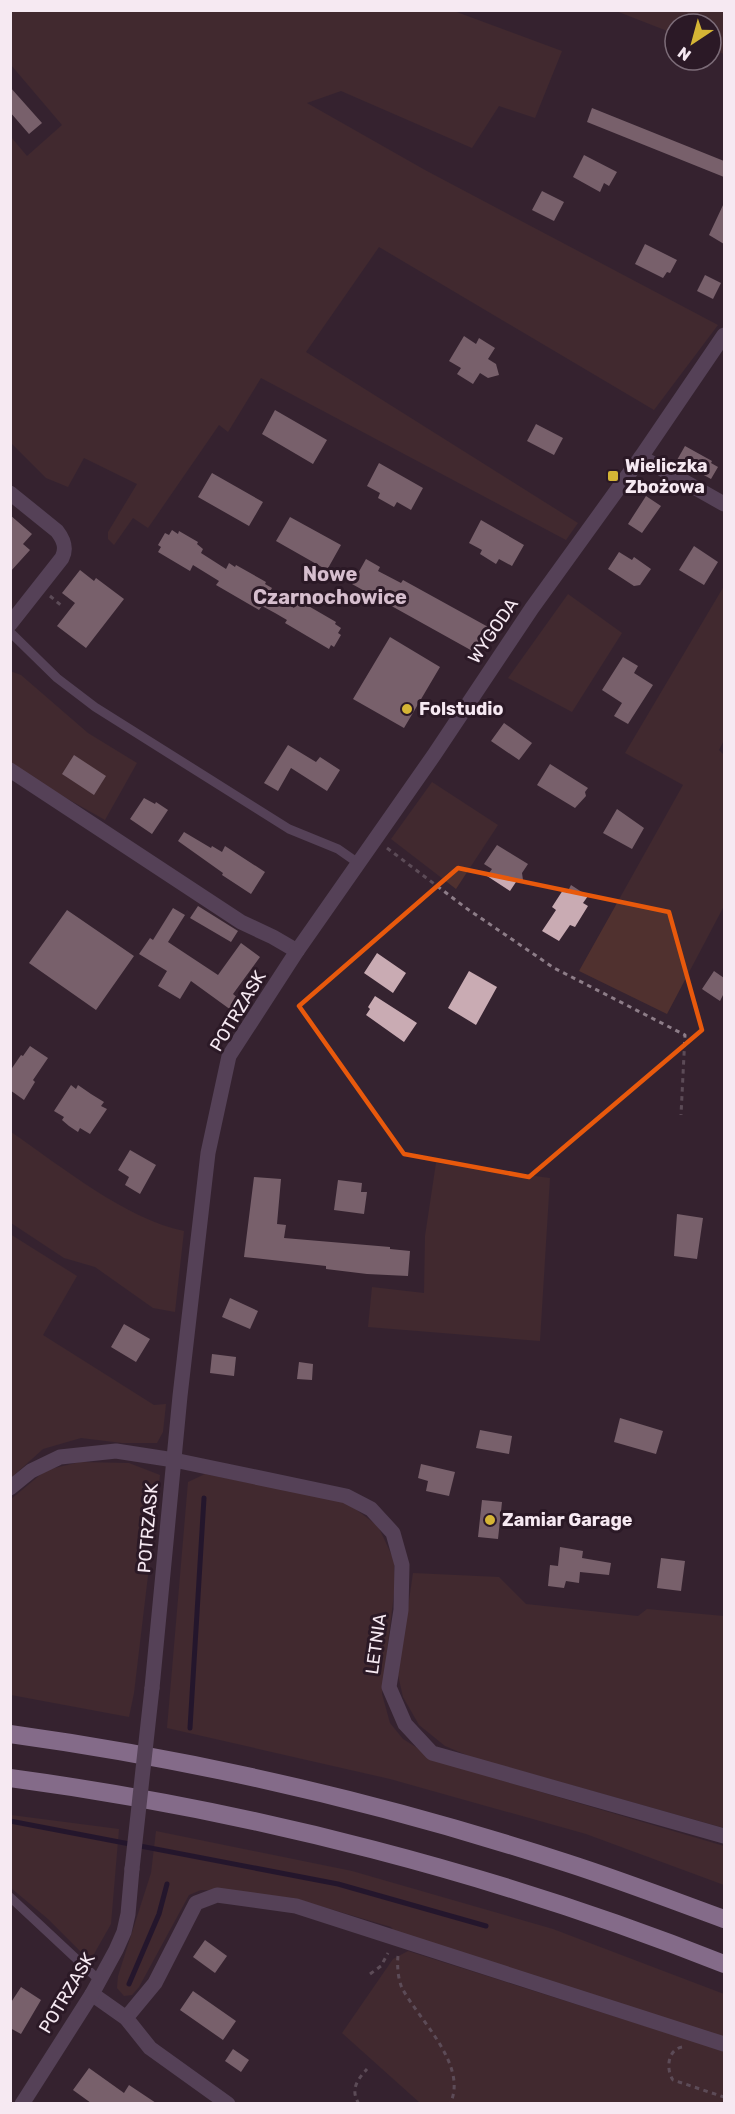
<svg xmlns="http://www.w3.org/2000/svg" width="735" height="2114" font-family="Rubik,sans-serif">
  <rect width="100%" height="100%" fill="#352330"/>
  <path fill="#50312f" d="M11 10 454 11 562 51 535 118 499 106 472 148 341 91 307 103 425 170 718 325 654 410 379 247 306 352 578 523 566 540 261 378 228 432 219 425 148 528 133 518 114 545 108 539V532L137 484 84 458 68 487 46 478 11 443V137L27 156 62 125 11 65Z
    M616 11H724V54L711 49V24H675V34Z
    M724 586V740L719 750 724 755V906L667 1014 579 971 683 785 625 753Z
    M568 594 622 633 572 712 508 678Z
    M10 671 21 675 88 733 137 763 105 820 11 767Z
    M432 782 498 825 456 889 391 839Z
    M11 1132C61 1166 125 1219 184 1231L175 1312 153 1308 95 1267 64 1258 11 1223Z
    M436 1163 550 1178 540 1341 368 1327 372 1287 424 1293 425 1236Z
    M10 1234 77 1276 43 1335 154 1405 166 1404 163 1432 157 1443H122L81 1438 43 1449 11 1478Z
    M80 1462 129 1463 160 1475 134 1693 129 1717 11 1695 10 1500 46 1470Z
    M205 1474 346 1502 378 1526 394 1560 395 1585 382 1694 390 1723 403 1739 427 1754 497 1779 724 1846V1885L586 1834 390 1779 167 1728 188 1482Z
    M413 1573 499 1577 526 1604 638 1616 647 1609 724 1616V1828L471 1757 445 1746 419 1725 403 1697 398 1675Z
    M11 1815 119 1829 111 1924 90 1961 48 1919 11 1888Z
    M156 1831 352 1871 553 1929 724 1994V2038L394 1931 391 1927 293 1898 221 1890H201L189 1895 139 1987 132 1995 124 1996 117 1988 118 1976 151 1873Z
    M408 1951 724 2051V2103H420L342 2033 393 1959Z"/>
  <g fill="none" stroke-linecap="round" stroke-linejoin="round">
    <path stroke="#110829" stroke-width="5" d="M190 1728 204 1498
      M10 1821 338 1884 486 1926
      M129 1984 159 1914 167 1884"/>
  </g>
  <path fill="#c9abb3" d="M10 87 42 123 29 134 10 112Z
    M592 108 724 161V177L587 122Z
    M584 155 617 172 609 186 604 183 600 192 573 177Z
    M542 191 564 202 554 221 532 210Z
    M724 203V244L709 235Z
    M645 244 677 260 670 273 667 272 663 278 635 264Z
    M705 275 721 283 713 299 697 291Z
    M464 336 476 344 479 338 495 348 488 359 496 364 499 375 488 378 480 373 473 384 457 374 461 368 449 361Z
    M275 410 327 440 313 464 262 434Z
    M536 424 563 438 554 455 527 441Z
    M685 446 712 461 711 463 718 467 711 479 677 460Z
    M379 463 423 488 411 510 397 502 394 507 378 498 380 493 367 486Z
    M212 473 263 502 249 526 198 497Z
    M646 496 661 506 642 533 628 524Z
    M10 515 32 534 23 544 30 550 10 572Z
    M290 517 341 545 327 570 276 541Z
    M481 520 524 545 512 566 499 559 496 564 480 554 482 550 469 543Z
    M172 530 178 534 179 531 198 542 197 544 203 549 201 553 226 569 229 563 235 567 236 565 266 582 265 584 272 588 269 593 294 608 297 603 304 606 305 604 336 622 335 624 341 628 338 633 341 635 334 647 331 645 329 649 285 623 287 620 275 613 262 606 259 610 216 585 219 581 193 565 190 571 158 552 161 547 158 545 165 533 169 535Z
    M694 546 718 562 704 585 679 570Z
    M619 552 632 560 634 557 651 569 640 585 634 586 608 569Z
    M366 559 380 567 378 571 401 583 403 580 490 628 476 653 352 584Z
    M80 570 94 581 96 578 124 599 86 648 57 626 75 603 62 593Z
    M390 637 440 667 404 728 353 699Z
    M623 657 638 666 634 673 653 685 628 724 614 716 622 703 602 690Z
    M504 723 532 743 519 760 491 741Z
    M288 745 316 762 320 757 340 770 327 791 291 768 278 791 264 783Z
    M74 755 106 776 94 795 62 774Z
    M550 764 588 788 585 792 586 796 575 808 537 785Z
    M144 798 155 804 156 802 168 810 152 834 130 819Z
    M617 809 644 828 632 849 603 833Z
    M184 832 211 848 212 846 222 852 225 846 265 872 251 894 222 875 223 873 178 841Z
    M497 845 528 864 522 873 523 880 516 882 510 891 487 876 492 869 484 864Z
    M571 885 588 896 583 903 588 906 575 927 570 925 559 941 542 931 556 910 552 907 563 890 567 893Z
    M198 906 238 931 231 942 190 918Z
    M173 908 185 915 168 942 218 975 241 943 260 957 233 994 239 999 231 1010 191 981 180 999 158 986 167 971 139 954 150 938 153 940Z
    M67 910 134 956 96 1010 29 963Z
    M377 953 406 973 393 993 364 973Z
    M469 971 497 987 476 1025 448 1008Z
    M714 971 724 978V993L720 1001 702 989Z
    M375 996 417 1023 404 1042 366 1015 370 1009 368 1007Z
    M30 1046 48 1058 33 1080 35 1082 24 1100 10 1090V1071L21 1055 23 1056Z
    M71 1085 76 1089 78 1085 91 1094 104 1102 101 1106 107 1109 90 1134 80 1128 78 1132 69 1126 62 1120 64 1117 54 1111Z
    M130 1150 156 1165 140 1194 125 1185 129 1177 118 1170Z
    M254 1177 281 1179 277 1224 286 1225 284 1238 390 1247V1249L410 1251 408 1276 367 1274 326 1269V1266L244 1257Z
    M338 1180 362 1183 361 1192H367L364 1214 334 1210Z
    M677 1214 703 1218 697 1259 674 1256Z
    M230 1298 258 1311 250 1329 222 1317Z
    M124 1324 150 1339 136 1362 111 1347Z
    M212 1354 236 1357 234 1376 210 1373Z
    M299 1362 313 1364 312 1380 297 1379Z
    M620 1418 663 1431 656 1454 614 1442Z
    M480 1430 512 1436 509 1454 476 1448Z
    M421 1464 455 1472 449 1496 426 1491 428 1481 418 1478Z
    M482 1500 502 1502 498 1539 478 1537Z
    M560 1547 583 1551 582 1558 611 1563 609 1575 580 1572 579 1583 566 1581 564 1588 548 1586 550 1565 558 1566Z
    M661 1558 685 1561 681 1591 657 1588Z
    M205 1940 227 1956 215 1973 193 1957Z
    M21 1987 41 2000 21 2034 10 2028V2004Z
    M193 1991 236 2021 223 2040 180 2010Z
    M233 2049 249 2060 241 2072 225 2061Z
    M89 2068 124 2093 129 2085 156 2103H91L73 2090Z"/>
  <g fill="none" stroke-linecap="round" stroke-linejoin="round">
    <path stroke="#8d7d88" stroke-width="3" stroke-dasharray="4.5 4.5" stroke-linecap="butt" d="M50 596 63 607
      M387 848 466 908 554 968 685 1035 681 1115
      M398 1956C397 1966 398 1979 402 1988 418 2019 469 2065 450 2104
      M370 1974 381 1966 388 1953
      M682 2047C667 2050 666 2070 673 2080L724 2097
      M338 2104H340
      M359 2104C350 2090 357 2080 367 2069"/>
    <path stroke="#7c6787" stroke-width="9" d="M10 632 57 678 95 707 289 829 338 849 358 863
      M10 1897 99 1980"/>
    <path stroke="#7c6787" stroke-width="15" d="M641 457 724 504
      M10 493 57 531C64 540 67 548 62 558L10 624
      M10 770 241 922 273 937 297 951
      M10 1488 31 1471 60 1457 116 1451 174 1460 346 1496 371 1509 393 1533 402 1565 401 1610 389 1687 405 1724 432 1753 724 1836
      M92 1994 126 2018 150 2048 228 2104
      M126 2018 155 1983 196 1903 217 1895 296 1906 724 2044"/>
    <path stroke="#7c6787" stroke-width="15" d="M152 1688 180 1396 208 1153 229 1056 297 951 434 755 532 608 641 457 724 335
      M22 2104 92 1994 116 1950 124 1932 128 1914 132 1869"/>
    <path stroke="#e4c4f5" stroke-width="18" d="M10 1734C199 1760 386 1804 567 1863 620 1880 672 1900 724 1919
      M10 1778C250 1810 501 1875 724 1964"/>
    <path stroke="#7c6787" stroke-width="15" d="M132 1869 152 1688"/>
  </g>
  <path d="M0 0H735V2114H0ZM458 868 669 912 702 1030 529 1177 404 1154 299 1006Z" fill="#352330" fill-opacity=".55" fill-rule="evenodd"/>
  <path fill="none" stroke="#e8590c" stroke-width="4.5" stroke-linejoin="round" d="M458 868 669 912 702 1030 529 1177 404 1154 299 1006Z"/>
  <g fill="#d5b535" stroke="#2b1926" stroke-width="2">
    <rect x="607" y="470" width="12" height="12" rx="3"/>
    <circle cx="407" cy="709" r="6"/>
    <circle cx="490" cy="1520" r="6"/>
  </g>
  <g text-anchor="middle" stroke-width="6" stroke-linejoin="round" paint-order="stroke">
    <g font-size="18" font-weight="bold" fill="#f6e9f2" stroke="#2b1926" text-anchor="start">
      <text x="625" y="472">Wieliczka<tspan x="625" dy="21">Zbożowa</tspan></text>
      <text x="419" y="715">Folstudio</text>
      <text x="502" y="1526">Zamiar Garage</text>
    </g>
    <g font-size="18" fill="#f6e9f2" stroke="#2b1926">
      <text transform="translate(493 631) rotate(-56)" y="6">WYGODA</text>
      <text transform="translate(238 1011) rotate(-59)" y="6">POTRZASK</text>
      <text transform="translate(148 1528) rotate(-85)" y="6">POTRZASK</text>
      <text transform="translate(376 1644) rotate(-82)" y="6">LETNIA</text>
      <text transform="translate(67 1993) rotate(-59)" y="6">POTRZASK</text>
    </g>
    <g font-size="20" font-weight="bold" fill="#d6bece" stroke="#2b1926">
      <text x="330" y="581">Nowe<tspan x="330" dy="23">Czarnochowice</tspan></text>
    </g>
  </g>
  <rect width="735" height="2114" fill="none" stroke="#f6e9f2" stroke-width="24"/>
  <g transform="translate(693 42) rotate(216)"><circle r="28" fill="#2b1926" stroke="#7c6c78" stroke-width="1.5"/>
  <path d="M0-4.5L10 22L0 15L-10 22Z" fill="#d5b535"/>
  <text y="-9" font-size="16" font-weight="bold" text-anchor="middle" fill="#f6e9f2">N</text>
  </g>
</svg>
